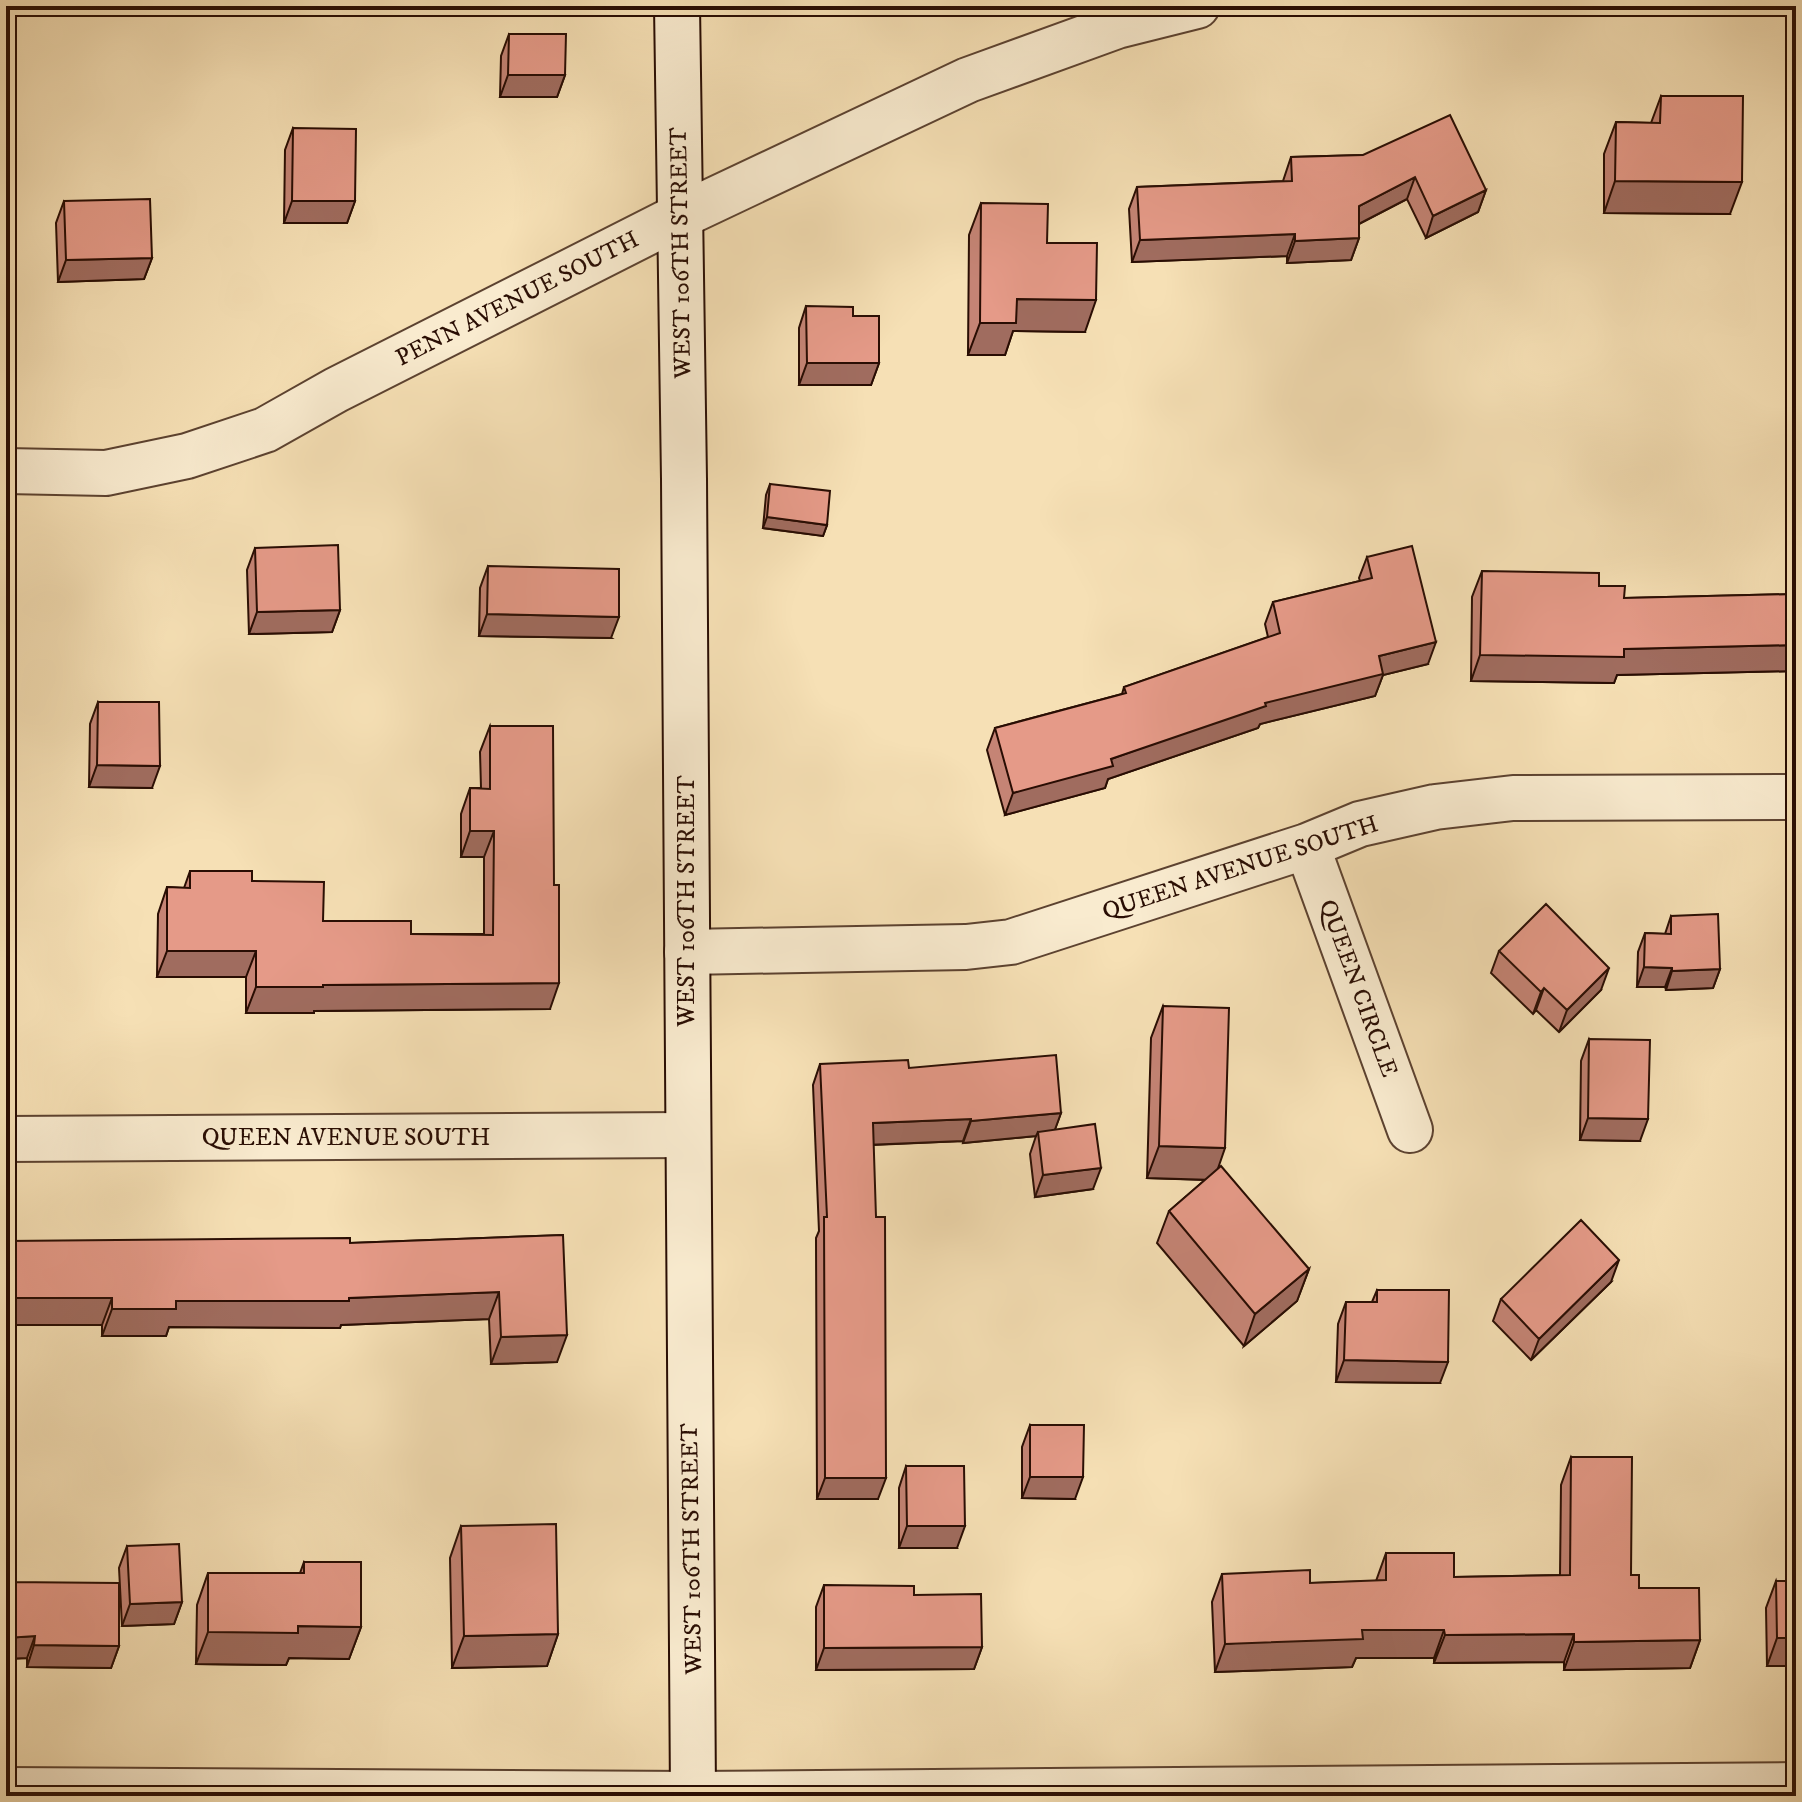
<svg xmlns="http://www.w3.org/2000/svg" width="1802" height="1802" font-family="'IM FELL DW Pica',serif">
  <rect width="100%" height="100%" fill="#f6e0b5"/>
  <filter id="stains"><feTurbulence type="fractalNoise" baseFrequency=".0025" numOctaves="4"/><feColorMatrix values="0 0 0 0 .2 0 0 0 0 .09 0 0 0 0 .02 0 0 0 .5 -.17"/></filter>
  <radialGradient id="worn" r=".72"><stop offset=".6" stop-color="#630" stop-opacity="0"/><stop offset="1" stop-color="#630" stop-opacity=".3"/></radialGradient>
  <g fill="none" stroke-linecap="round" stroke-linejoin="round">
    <defs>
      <path id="street" d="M6 471 106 473 187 456 265 430 336 390 680 216 968 80 1117 26 1197 6
        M1307 846 1410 1130
        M687 952 966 947 1011 942 1307 846 1360 824 1435 807 1513 798 1796 797
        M6 1139 687 1135
        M6 1790 693 1794 1796 1785"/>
      <path id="secondary" d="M677 6 684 479 693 1796"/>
    </defs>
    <use href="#street" stroke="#5c4230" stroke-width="48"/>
    <use href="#secondary" stroke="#290d03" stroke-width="48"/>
    <use href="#street" stroke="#f9ebcf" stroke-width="44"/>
    <use href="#secondary" stroke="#f9ebcf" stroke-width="44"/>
  </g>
  <path fill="#c58475" stroke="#290d03" stroke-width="2" d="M509 34 565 75 557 97H500L501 56Z
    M1661 96 1730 214 1604 213V154L1616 122 1651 123Z
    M293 128 355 201 347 223H284L285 150Z
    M1363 155 1486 190 1478 212 1426 238 1407 199 1359 224V238L1351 260 1287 263V256L1132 262 1129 209 1137 187 1283 181 1291 157Z
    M64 201 152 258 144 279 58 282 56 223Z
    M981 203 1047 243 1085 332 1013 331 1005 355H968L969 235Z
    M806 306 853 316 879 363 871 385H799V328Z
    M770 484 827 525 823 536 763 528 766 495Z
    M255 548 340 610 332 632 249 634 247 570Z
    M1367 557 1428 664 1383 675 1375 696 1260 724 1258 728 1108 779 1105 788 1005 815 987 750 995 728 1122 694 1124 687 1268 637 1265 624 1273 602 1360 581 1359 578Z
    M488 566 611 638 479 636 480 588Z
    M1482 571 1599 586 1624 598 1796 594V671L1617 675 1614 683 1471 681 1472 597Z
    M98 702 152 788 89 787 90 724Z
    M490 726 550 1009 314 1011V1013H246V977H157L158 914 167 887 184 888 190 871 252 881 323 921 411 934H484V857H461V814L470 788H481L480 752Z
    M1671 916 1720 969 1713 988 1666 990 1665 987H1637L1638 952 1645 933 1665 934Z
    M1499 951 1601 990 1559 1032 1536 1010 1533 1014 1491 973Z
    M1163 1006 1218 1169 1309 1269 1297 1301 1244 1346 1157 1243 1169 1211 1205 1180 1147 1178 1151 1038Z
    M1589 1039 1640 1141 1580 1140 1581 1061Z
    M820 1064 909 1068 1061 1113 1055 1129 1093 1189 1035 1197 1030 1154 1036 1136 963 1143V1141L873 1145 878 1499H817L816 1238 819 1231 813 1085Z
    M563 1235 557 1362 491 1364 489 1319 341 1325 340 1328 169 1327 166 1336H102V1325H6V1241L350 1243Z
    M1611 1282 1531 1360 1493 1321 1501 1299Z
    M1377 1290 1440 1383 1336 1382 1338 1324 1346 1302H1372Z
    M1030 1425 1075 1499 1022 1498V1447Z
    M1571 1457 1631 1575 1639 1588 1700 1640 1690 1668 1564 1670V1662L1434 1663V1658H1356L1352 1667 1215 1672 1212 1602 1222 1574 1310 1583 1376 1581 1386 1553 1454 1577 1560 1575 1561 1485Z
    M906 1466 957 1548H899V1488Z
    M461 1526 558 1634 547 1666 452 1668 450 1558Z
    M127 1546 182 1602 174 1624 122 1626 119 1568Z
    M304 1562 361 1627 349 1659 289 1658 286 1665 196 1664 197 1605 208 1573H300Z
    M6 1577 7 1582 119 1646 111 1668 27 1667V1658L6 1659Z
    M1776 1581 1796 1666H1767L1766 1608Z
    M824 1585 914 1595 982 1647 974 1669 816 1670V1607Z"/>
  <path fill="#a06c5f" stroke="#290d03" stroke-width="2" d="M508 75H565L557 97H500Z
    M1415 177 1407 199 1351 228 1359 206Z
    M1615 181 1742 182 1730 214 1604 213Z
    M1486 190 1478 212 1426 238 1433 216Z
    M292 201H355L347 223H284Z
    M1295 234 1287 256 1132 262 1140 240Z
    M1359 238 1351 260 1287 263 1295 241Z
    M152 258 144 279 58 282 66 260Z
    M1017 299 1096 300 1085 332 1013 331 1005 355H968L980 323Z
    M807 363H879L871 385H799Z
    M767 517 827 525 823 536 763 528Z
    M340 610 332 632 249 634 257 612Z
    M487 614 619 617 611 638 479 636Z
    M1436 642 1428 664 1383 675 1375 696 1260 724 1258 728 1108 779 1105 788 1005 815 1013 793 1111 759 1265 703 1379 656Z
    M1796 645V671L1617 675 1614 683 1471 681 1480 655 1624 649Z
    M97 765 160 766 152 788 89 787Z
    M470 831H494L484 857H461Z
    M167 951H256L246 977H157Z
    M1644 967 1672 968 1665 987H1637Z
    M1609 968 1601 990 1559 1032 1567 1010Z
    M1720 969 1713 988 1666 990 1672 971Z
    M559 983 550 1009 314 1011V1013H246L256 987 323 985Z
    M1544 988 1536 1010 1533 1014 1541 992Z
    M1061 1113 1053 1135 1038 1132 1036 1136 963 1143 971 1121Z
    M1588 1118 1648 1119 1640 1141 1580 1140Z
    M971 1119 963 1141 865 1145 873 1123Z
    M1159 1146 1225 1148 1214 1180 1147 1178Z
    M1101 1168 1093 1189 1035 1197 1043 1175Z
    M1619 1260 1611 1282 1531 1360 1539 1339Z
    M1309 1269 1297 1301 1244 1346 1255 1314Z
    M499 1292 489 1319 341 1325 340 1328 169 1327 166 1336H102L112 1309 176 1301 349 1298Z
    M6 1298H112L102 1325H6Z
    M567 1335 557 1362 491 1364 501 1337Z
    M1344 1360 1448 1362 1440 1383 1336 1382Z
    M1030 1477H1083L1075 1499 1022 1498Z
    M825 1478H886L878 1499H817Z
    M907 1526H965L957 1548H899Z
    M182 1602 174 1624 122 1626 130 1604Z
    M298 1626 361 1627 349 1659 289 1658 286 1665 196 1664 208 1632Z
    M1362 1630H1444L1434 1658H1356L1352 1667 1215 1672 1225 1644Z
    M558 1634 547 1666 452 1668 464 1636Z
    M1574 1634 1564 1662 1434 1663 1445 1635Z
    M35 1636 27 1658 6 1659V1638Z
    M1777 1638H1796V1666H1767Z
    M1700 1640 1690 1668 1564 1670 1574 1642Z
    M34 1645 119 1646 111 1668 27 1667Z
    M982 1647 974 1669 816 1670 824 1648Z"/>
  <path fill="#e59a88" stroke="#290d03" stroke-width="2" d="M509 34H566L565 75H508Z
    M1661 96H1743L1742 182 1615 181 1616 122 1660 123Z
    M1450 115 1486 190 1433 216 1415 177 1359 206V238L1295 241V234L1140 240 1137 187 1292 181 1291 157 1363 155Z
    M293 128 356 129 355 201H292Z
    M150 199 152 258 66 260 64 201Z
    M981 203 1048 204 1047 243H1097L1096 300 1017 299 1016 323H980Z
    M806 306 853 307V316H879V363H807Z
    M770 484 830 491 827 525 767 517Z
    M338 545 340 610 257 612 255 548Z
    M1412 546 1436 642 1379 656 1383 674 1265 703 1266 706 1111 759 1113 766 1013 793 995 728 1126 693 1124 687 1280 633 1273 602 1372 578 1367 557Z
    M488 566 619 569V617L487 614Z
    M1482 571 1599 573V586H1625L1624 598 1796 594V645L1624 649V657L1480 655Z
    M98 702H159L160 766 97 765Z
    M490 726H553L554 885H559V983L323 985V987H256V951H167V887L190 888V871H252V881L324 882 323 921H411V934L493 935 494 831H470V788L490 789Z
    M1546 904 1609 968 1567 1010 1544 988 1541 992 1499 951Z
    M1718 914 1720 969 1672 971V968L1644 967 1645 933 1671 934V916Z
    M1163 1006 1229 1008 1225 1148 1159 1146Z
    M1589 1039 1650 1040 1648 1119 1588 1118Z
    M1056 1055 1061 1113 971 1121V1119L873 1123 876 1217H885L886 1478H825L824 1217H827L820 1064 908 1060 909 1068Z
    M1095 1124 1101 1168 1043 1175 1038 1132Z
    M1221 1166 1309 1269 1255 1314 1169 1211Z
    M1581 1220 1619 1260 1539 1339 1501 1299Z
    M563 1235 567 1335 501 1337 499 1292 349 1298V1301H176V1309H112V1298H6V1241L350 1238V1243Z
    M1377 1290H1449L1448 1362 1344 1360 1346 1302H1377Z
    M1030 1425H1084L1083 1477H1030Z
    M1571 1457H1632L1631 1575H1639V1588H1699L1700 1640 1574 1642V1634L1445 1635 1444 1630H1362L1363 1639 1225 1644 1222 1574 1310 1570V1583L1386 1580V1553H1454V1577L1570 1575Z
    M906 1466H964L965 1526H907Z
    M556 1524 558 1634 464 1636 461 1526Z
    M179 1544 182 1602 130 1604 127 1546Z
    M304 1562H361V1627L298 1626V1633L208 1632V1573H304Z
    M6 1577 7 1582 119 1583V1646L34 1645 35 1636 6 1638Z
    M1776 1581H1796V1638H1777Z
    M824 1585 914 1586V1595L981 1594 982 1647 824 1648Z"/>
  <g text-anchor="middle" stroke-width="8" stroke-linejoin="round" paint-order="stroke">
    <g font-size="24" fill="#290d03" stroke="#f9ebcf">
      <text transform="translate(680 253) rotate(-91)" y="8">WEST 106TH STREET</text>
      <text transform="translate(517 298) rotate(-27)" y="8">PENN AVENUE SOUTH</text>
      <text transform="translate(1240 867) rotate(-18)" y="8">QUEEN AVENUE SOUTH</text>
      <text transform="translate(686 901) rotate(-90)" y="8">WEST 106TH STREET</text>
      <text transform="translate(1359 988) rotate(70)" y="8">QUEEN CIRCLE</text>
      <text x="346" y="1145">QUEEN AVENUE SOUTH</text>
      <text transform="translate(691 1549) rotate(-91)" y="8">WEST 106TH STREET</text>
    </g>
  </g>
  <rect width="1802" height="1802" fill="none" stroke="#f6e0b5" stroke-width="32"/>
  <rect x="8" y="8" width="1786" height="1786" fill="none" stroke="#290d03" stroke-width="4"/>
  <rect x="16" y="16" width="1770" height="1770" fill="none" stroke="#290d03" stroke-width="2"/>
  <rect width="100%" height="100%" filter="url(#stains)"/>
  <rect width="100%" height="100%" fill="url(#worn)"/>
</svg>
